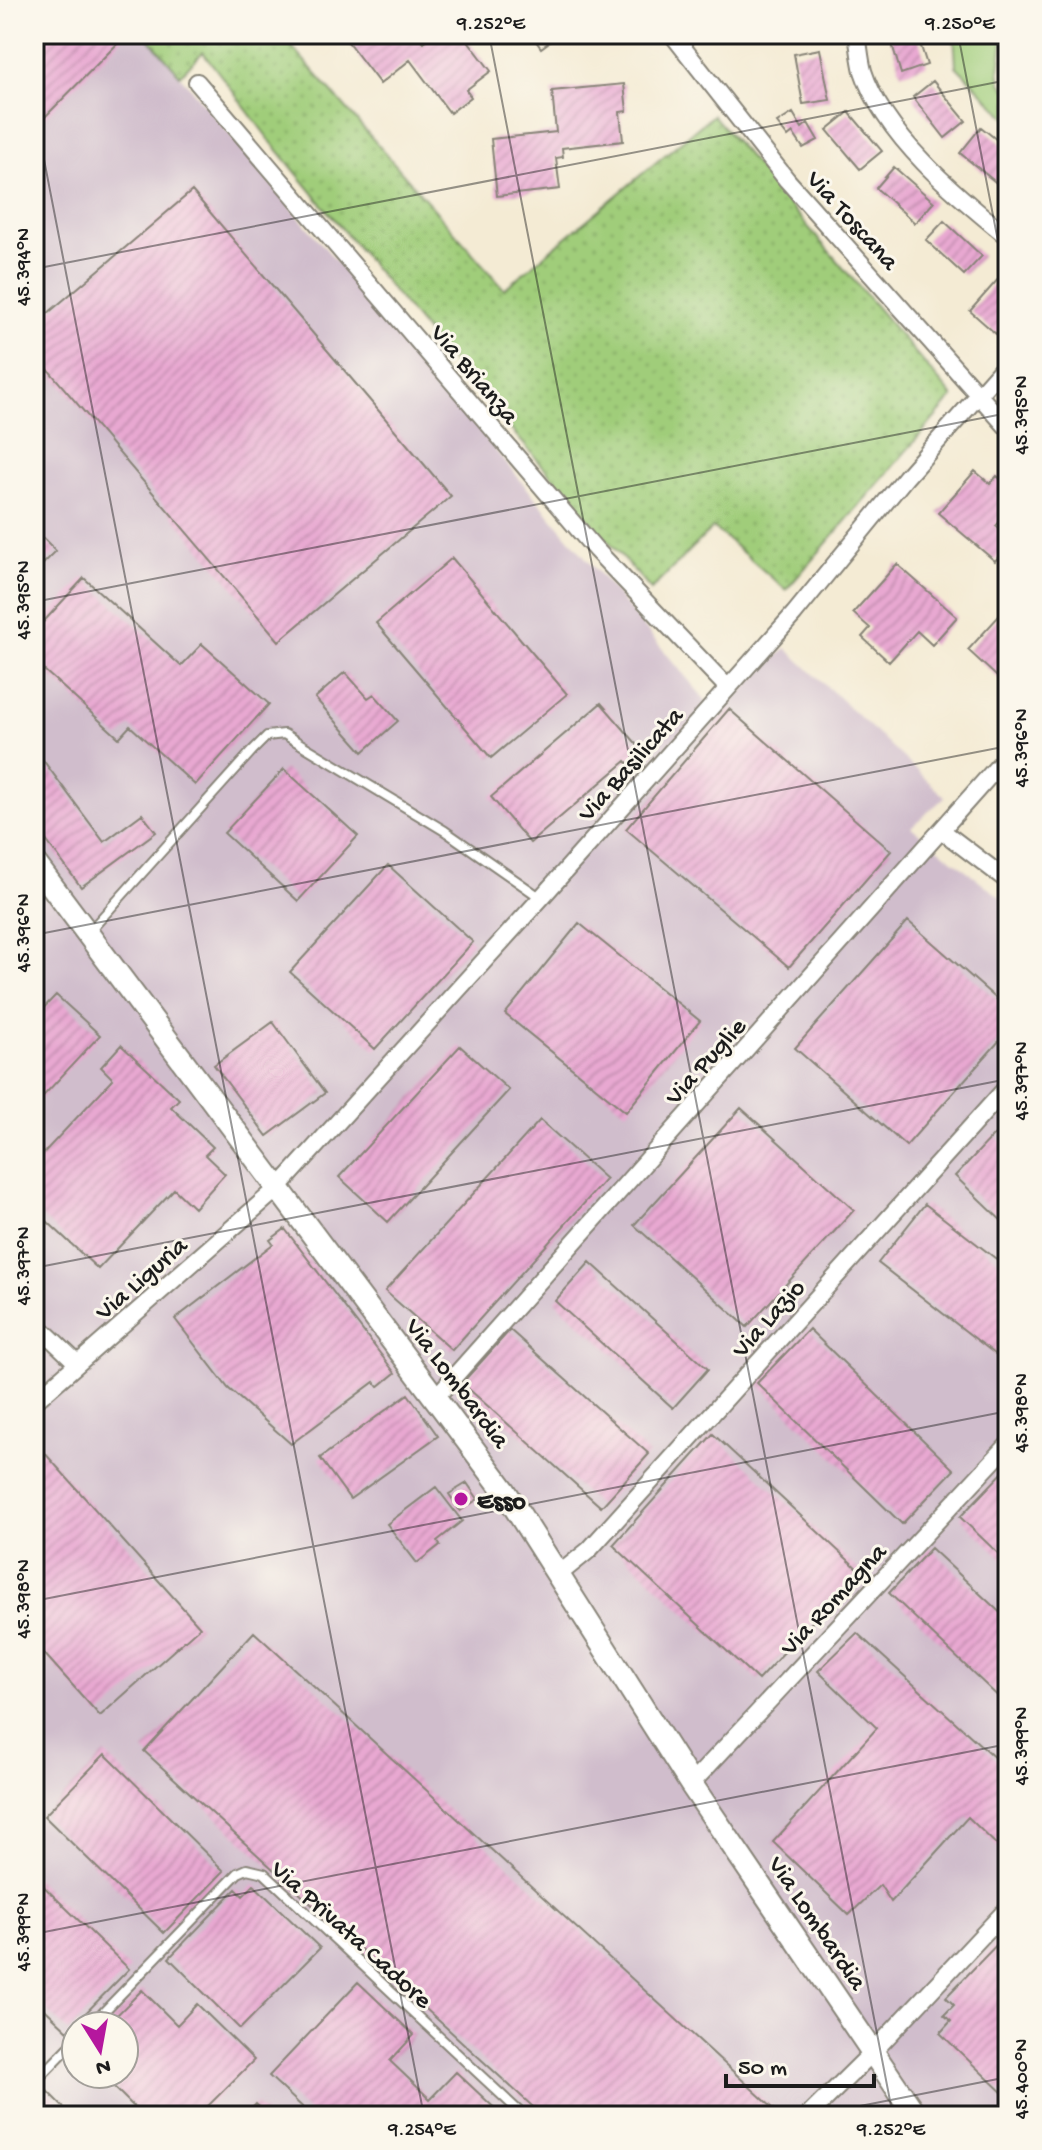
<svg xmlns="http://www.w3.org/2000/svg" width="1042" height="2150" font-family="'Gochi Hand',sans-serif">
  <defs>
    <pattern id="park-dots" width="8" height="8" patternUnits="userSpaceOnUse" patternTransform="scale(2)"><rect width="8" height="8" fill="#a0cd7a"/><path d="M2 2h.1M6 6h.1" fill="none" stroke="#89af69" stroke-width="1.8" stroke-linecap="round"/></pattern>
    <pattern id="building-hatch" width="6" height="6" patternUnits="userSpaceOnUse" patternTransform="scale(2)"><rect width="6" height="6" fill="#e8a8d1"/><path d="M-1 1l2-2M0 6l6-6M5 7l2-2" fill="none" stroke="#c690b3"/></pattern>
  </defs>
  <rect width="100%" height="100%" fill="#fbf7ec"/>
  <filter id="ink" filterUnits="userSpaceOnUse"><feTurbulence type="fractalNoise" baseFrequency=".0125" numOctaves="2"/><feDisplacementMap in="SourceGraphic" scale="16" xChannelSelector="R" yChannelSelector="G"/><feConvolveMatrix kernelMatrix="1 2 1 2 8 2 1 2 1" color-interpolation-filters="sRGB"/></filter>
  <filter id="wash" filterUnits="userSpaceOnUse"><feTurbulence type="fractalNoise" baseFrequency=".006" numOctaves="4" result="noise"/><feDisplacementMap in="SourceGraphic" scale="32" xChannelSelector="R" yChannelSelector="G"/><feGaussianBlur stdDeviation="1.8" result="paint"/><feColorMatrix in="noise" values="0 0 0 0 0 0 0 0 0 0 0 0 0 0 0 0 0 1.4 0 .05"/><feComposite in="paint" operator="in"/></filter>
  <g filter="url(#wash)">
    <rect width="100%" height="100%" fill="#f4ebd4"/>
    <path fill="#d0bdcc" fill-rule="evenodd" d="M34 34H145L718 715 786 648 945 797 911 827 1008 903V2116H34ZM76 2026H124V2074H76Z"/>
    <path fill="#a0cd7a" stroke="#5e744b" stroke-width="2" d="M954 34H1004L999 70 1001 82 1008 91V119L956 66Z"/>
    <path fill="url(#park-dots)" stroke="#5e744b" stroke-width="2" d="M145 34H281L504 289 713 115 953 397 786 590 713 527 651 590 434 341 271 142 203 52 180 75Z"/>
    <g id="blocks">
      <path fill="url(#building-hatch)" d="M34 34H119L123 38 34 128Z
        M342 34H417L423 42 433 34H463L491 71 466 90 471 97 450 113 410 60 380 84Z
        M531 34H560L541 48Z
        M889 34H917L927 65 901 74Z
        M820 49 830 100 803 104 794 54Z
        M933 81 966 121 945 138 913 97Z
        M624 84 627 111 620 112 623 141 562 148 563 157 556 158 560 189 497 196 491 139 556 132 552 91Z
        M849 112 882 151 860 169 827 130Z
        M793 113 802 128 808 123 818 140 803 148 793 133 788 137 777 123Z
        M981 127 1008 149V184L1004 189 960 153Z
        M894 167 934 202 915 223 876 188Z
        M192 191 451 496 279 641 34 353V325Z
        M944 221 982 256 964 275 926 240Z
        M1008 268V320L996 334 970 311Z
        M975 471 990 484 997 476 1008 485V511L996 526 1008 536V546L995 561 938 513Z
        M34 529 56 551 34 573Z
        M452 558 567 694 491 758 376 623Z
        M897 564 957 617 932 645 917 631 889 662 862 637 870 628 853 613Z
        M84 578 181 666 202 644 269 704 195 785 130 726 119 738 34 661V632Z
        M1008 606V687L968 650Z
        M345 672 368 698 374 694 398 721 363 752 315 698Z
        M601 703 648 757 634 770 626 761 530 843 491 797Z
        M729 709 891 851 789 967 626 829Z
        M34 748 104 842 142 814 156 832 81 887 34 824Z
        M284 769 358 836 298 901 224 833Z
        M388 865 473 942 375 1049 290 972Z
        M908 921 1008 1009V1031L906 1146 795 1048Z
        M579 923 700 1021 626 1112 505 1014Z
        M56 995 100 1035 34 1106V1018Z
        M273 1022 325 1093 267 1136 214 1065Z
        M121 1045 179 1099 171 1107 213 1147 205 1155 225 1174 194 1208 174 1189 98 1269 34 1209V1160L36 1161 113 1079 101 1067Z
        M460 1046 509 1090 388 1222 339 1177Z
        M741 1108 854 1210 747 1327 634 1225Z
        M540 1120 606 1179 452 1350 385 1291Z
        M994 1135 1008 1148V1227L955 1176Z
        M925 1204 1008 1268V1364L878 1263Z
        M285 1229 395 1373 378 1387 374 1382 291 1444 228 1388 175 1319 273 1244 270 1240Z
        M590 1262 708 1369 673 1408 555 1301Z
        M809 1329 954 1470 902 1524 757 1383Z
        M510 1330 649 1454 601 1507 462 1383Z
        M408 1394 438 1436 350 1499 320 1458Z
        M713 1434 860 1571 758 1680 613 1545Z
        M34 1441 200 1627 100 1716 34 1642Z
        M1008 1467V1563L960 1517Z
        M467 1483 478 1499 460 1511 449 1494Z
        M436 1487 462 1521 437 1541 440 1545 417 1563 387 1524Z
        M931 1548 1008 1620V1706L889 1593Z
        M254 1632 774 2109 768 2116H543L144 1751Z
        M857 1633 1008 1770V1856L968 1817 891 1902 880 1885 849 1915 773 1842 877 1728 818 1671Z
        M105 1754 224 1871 164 1933 44 1816Z
        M34 1877 129 1969 68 2031 34 1999Z
        M254 1885 320 1948 240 2029 169 1958 236 1889 243 1896Z
        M1008 1933V2098L940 2033 951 2021 944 2015 954 2005 946 1997Z
        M358 1982 414 2035 390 2061 430 2099 456 2072 503 2116H312L269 2076Z
        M142 1990 177 2025 197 2004 254 2060 198 2116H143L101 2074H124V2026H106Z
        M43 2087 72 2116H34V2096Z
        M256 2104 268 2116H245Z"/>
    </g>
  </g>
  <g filter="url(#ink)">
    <use href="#blocks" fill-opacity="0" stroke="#888478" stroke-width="2"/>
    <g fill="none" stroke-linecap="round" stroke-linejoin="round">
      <defs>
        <path id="lane" d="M89 932 252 751 267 736 284 734 445 831 541 898
          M90 2026 238 1873 247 1869 264 1873 524 2116
          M34 2083 76 2040"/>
        <path id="street" d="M672 34 787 180 1008 428
          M857 34C859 46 860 59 863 71 884 136 956 195 1008 237
          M197 82 596 550 728 688
          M941 830 1008 881
          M34 1322 77 1363
          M436 1397 1008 755
          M34 1402 278 1188 541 898 794 614 906 477 1008 362
          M558 1575 589 1550 1008 1086
          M691 1784 1008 1445
          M808 2116 873 2052 1008 1908"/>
        <path id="secondary" d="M34 862 504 1490 691 1784 916 2116"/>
      </defs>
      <use href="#lane" stroke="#888478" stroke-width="12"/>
      <use href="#street" stroke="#888478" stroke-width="20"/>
      <use href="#secondary" stroke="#888478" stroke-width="26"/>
      <use href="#lane" stroke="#fff" stroke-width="8"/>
      <use href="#street" stroke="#fff" stroke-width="16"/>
      <use href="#secondary" stroke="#fff" stroke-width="22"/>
    </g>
  </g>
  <path fill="none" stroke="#1c1c1c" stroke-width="2" stroke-opacity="0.45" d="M489 34 893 2116M958 34 1008 293M34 108 424 2116M34 269 1008 80M34 602 1008 413M34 935 1008 746M34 1268 1008 1079M34 1601 1008 1411M34 1934 1008 1744M809 2116 1008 2077"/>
  <circle fill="#b5179e" stroke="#fbf7ec" stroke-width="3" cx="461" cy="1499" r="8"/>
  <g text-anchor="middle" stroke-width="6" stroke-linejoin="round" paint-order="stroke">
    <g font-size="26" fill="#1c1c1c" stroke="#fbf7ec">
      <text transform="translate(854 219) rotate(48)" y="9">Via Toscana</text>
      <text transform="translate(476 373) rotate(50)" y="9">Via Brianza</text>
      <text transform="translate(629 763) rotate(-48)" y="9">Via Basilicata</text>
      <text transform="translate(704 1060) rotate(-48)" y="9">Via Puglie</text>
      <text transform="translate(140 1277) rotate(-41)" y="9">Via Liguria</text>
      <text transform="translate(767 1317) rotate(-48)" y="9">Via Lazio</text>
      <text transform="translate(459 1382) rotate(53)" y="9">Via Lombardia</text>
      <text transform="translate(832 1598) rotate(-47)" y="9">Via Romagna</text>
      <text transform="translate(819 1922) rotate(56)" y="9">Via Lombardia</text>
      <text transform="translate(353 1933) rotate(42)" y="9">Via Privata Cadore</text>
    </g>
    <g font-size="26" font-weight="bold" fill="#1c1c1c" stroke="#fbf7ec" text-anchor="start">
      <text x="477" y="1508">Esso</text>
    </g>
  </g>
  <rect width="1042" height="2150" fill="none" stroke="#fbf7ec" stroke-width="88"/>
  <g transform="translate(100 2050) rotate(169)"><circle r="38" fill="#fbf7ec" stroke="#a29f99" stroke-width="2"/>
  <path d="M0-6L14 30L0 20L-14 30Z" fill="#b5179e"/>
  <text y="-12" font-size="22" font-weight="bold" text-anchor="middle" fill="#1c1c1c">N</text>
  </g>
  <path d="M726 2074v12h148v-12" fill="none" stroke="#1c1c1c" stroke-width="4"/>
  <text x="738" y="2074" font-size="24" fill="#1c1c1c" stroke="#fbf7ec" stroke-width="6" paint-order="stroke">50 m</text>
  <rect x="44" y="44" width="954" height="2062" fill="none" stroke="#1c1c1c" stroke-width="3"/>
  <g font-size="20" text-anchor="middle" fill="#1c1c1c">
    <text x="491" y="29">9.252°E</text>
    <text x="960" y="29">9.250°E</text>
    <text transform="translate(22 267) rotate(-90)" y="7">45.394°N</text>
    <text transform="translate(1020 415) rotate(-90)" y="7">45.395°N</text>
    <text transform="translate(22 600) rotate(-90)" y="7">45.395°N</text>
    <text transform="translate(1020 748) rotate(-90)" y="7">45.396°N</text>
    <text transform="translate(22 933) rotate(-90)" y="7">45.396°N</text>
    <text transform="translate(1020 1081) rotate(-90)" y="7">45.397°N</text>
    <text transform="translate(22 1266) rotate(-90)" y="7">45.397°N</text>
    <text transform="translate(1020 1413) rotate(-90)" y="7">45.398°N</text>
    <text transform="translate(22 1599) rotate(-90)" y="7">45.398°N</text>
    <text transform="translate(1020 1746) rotate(-90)" y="7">45.399°N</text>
    <text transform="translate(22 1932) rotate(-90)" y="7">45.399°N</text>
    <text transform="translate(1020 2079) rotate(-90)" y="7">45.400°N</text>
    <text x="422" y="2135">9.254°E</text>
    <text x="891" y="2135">9.252°E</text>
  </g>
</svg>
